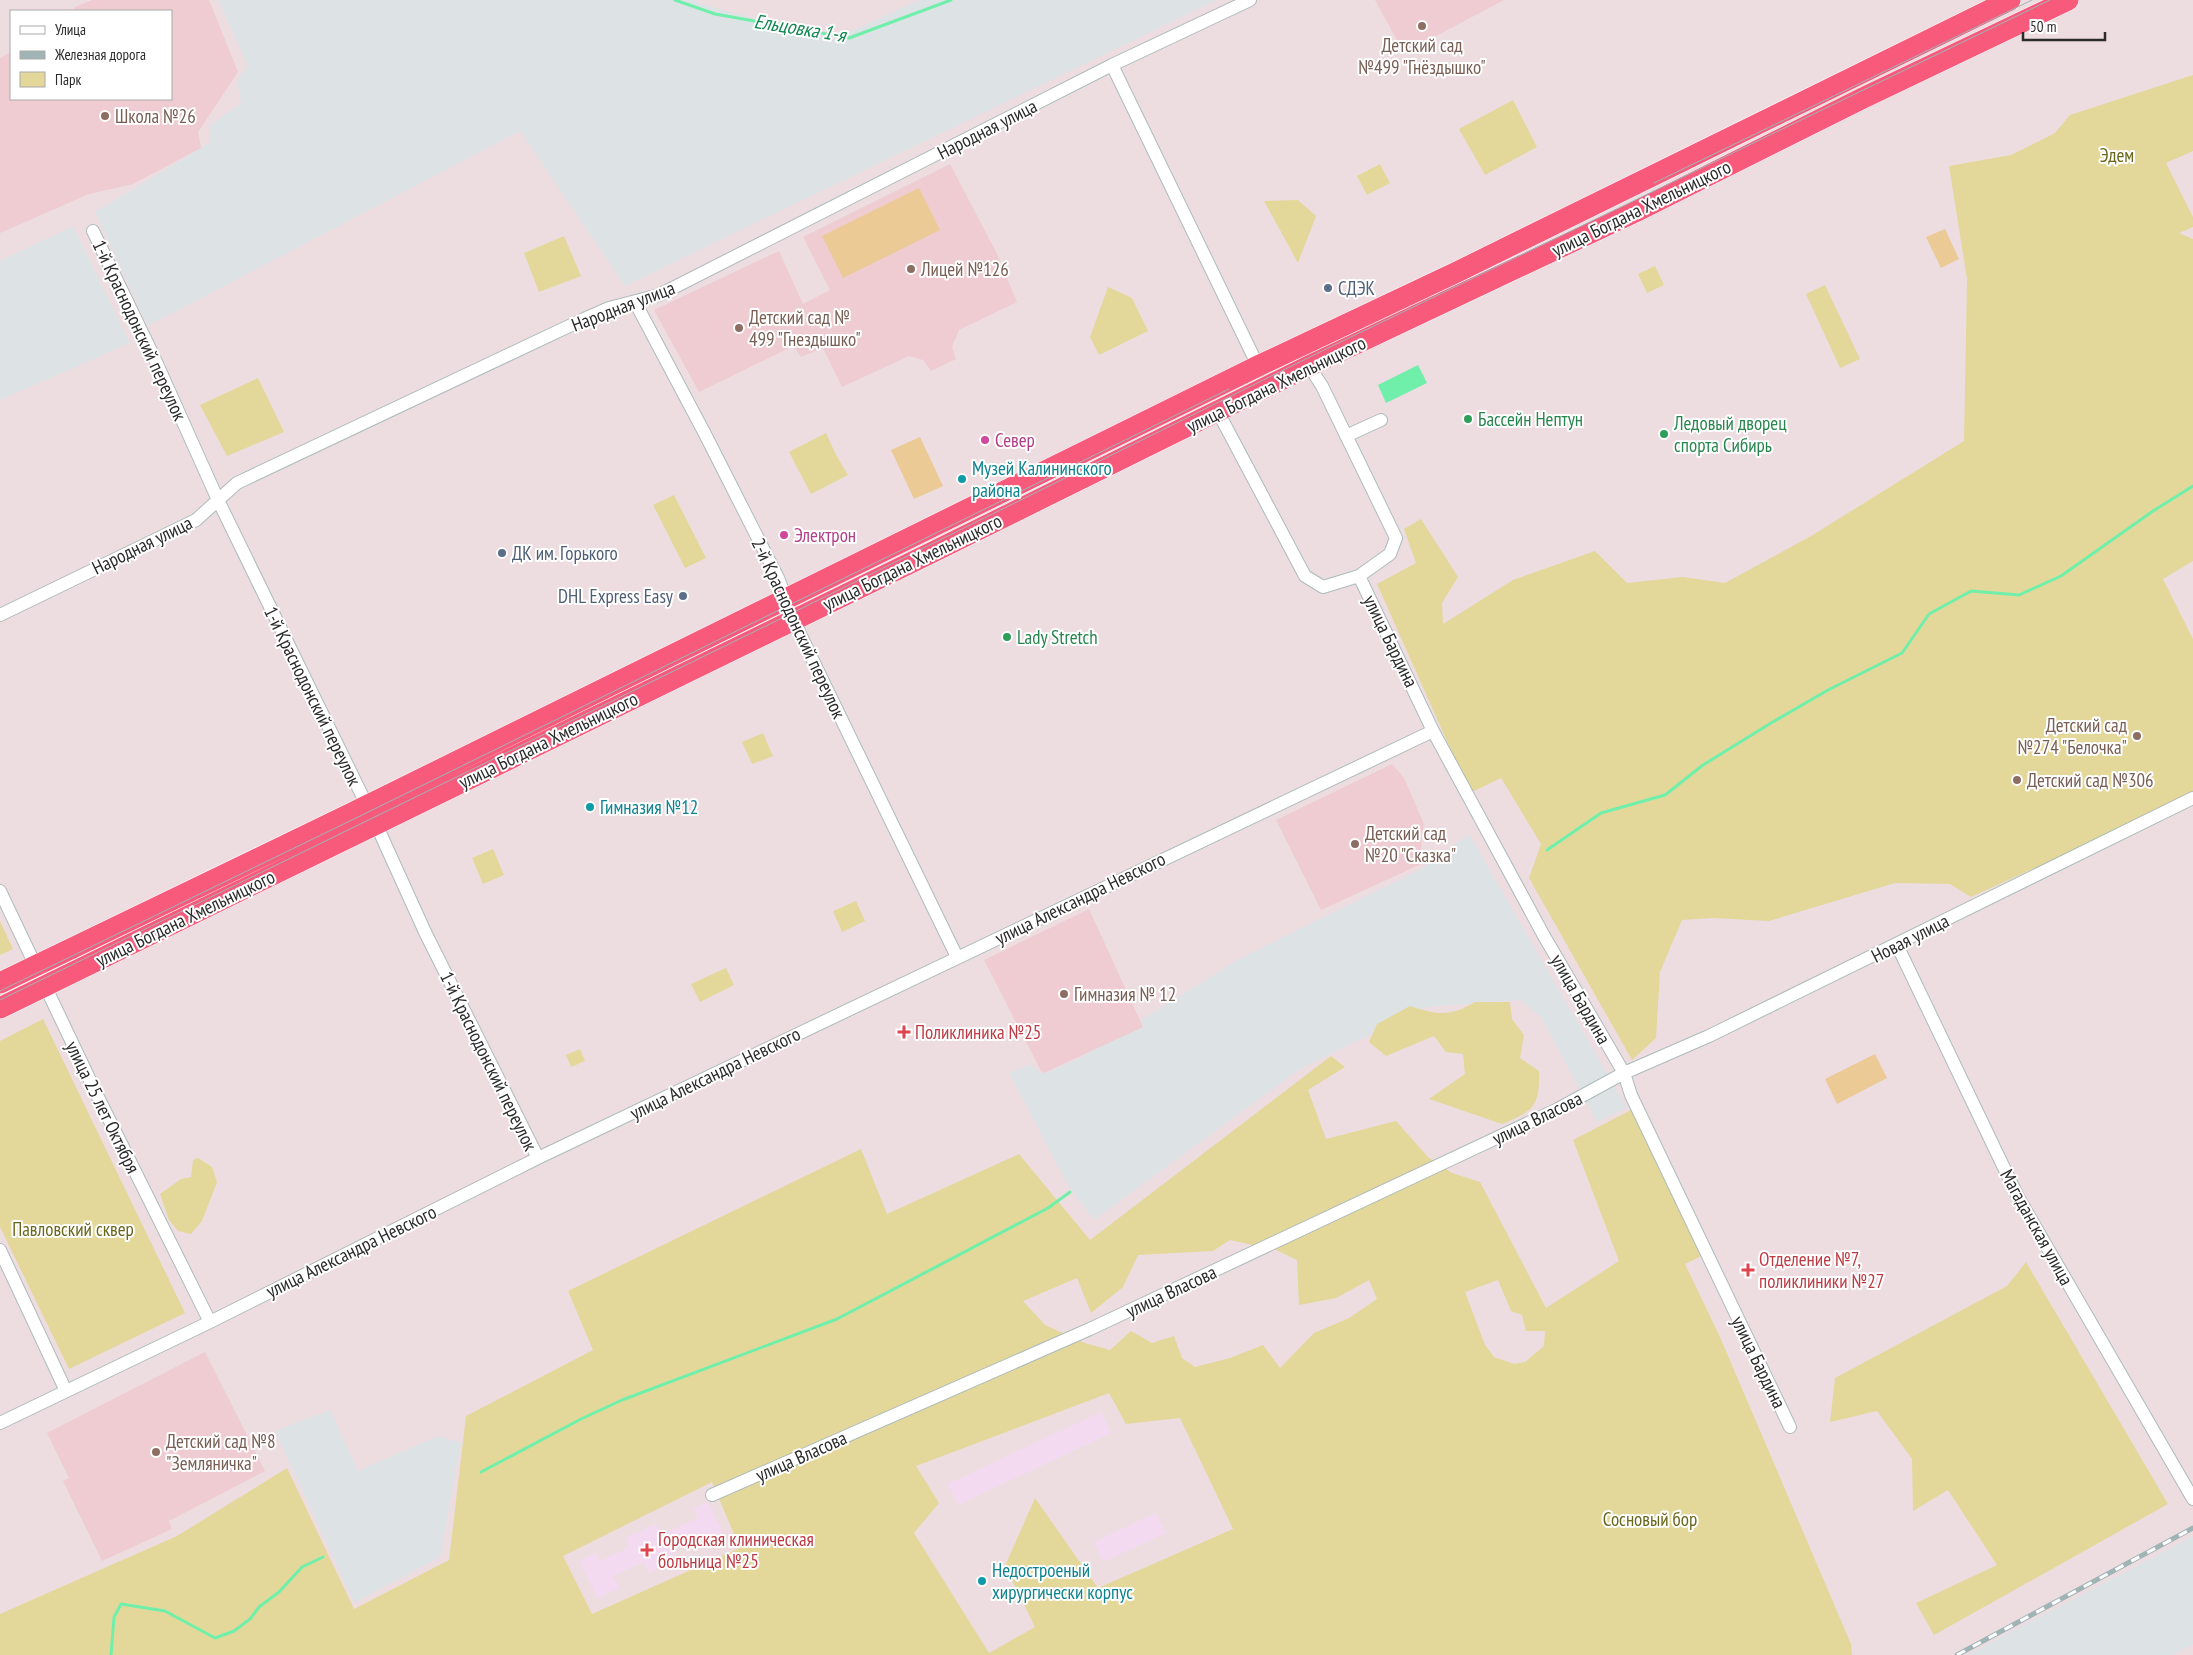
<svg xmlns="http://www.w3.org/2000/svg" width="2193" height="1655" font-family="'PT Sans Narrow',sans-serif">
  <rect width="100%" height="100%" fill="#eddde1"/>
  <path fill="#dde2e5" d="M218 0H694L702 4 832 40 919 0H1217L625 286 520 131 148 326 95 212 209 143V126L241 103 237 81 248 66Z
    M73 226 130 343 0 400V261Z
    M1469 834 1627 1108 1597 1122 1541 1017 1520 1000 1427 1007 1300 1069 1094 1220 1068 1185 1009 1073 1029 1065 1044 1074 1082 1057 1239 959 1421 869Z
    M330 1410 358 1471 438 1436 461 1443 440 1557 354 1603 275 1431Z
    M2193 1536V1644L2173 1655H1967Z"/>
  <path fill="#eeccd1" d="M92 0H209L238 72 198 132 201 148 133 184 89 194 0 233V58L11 52V99H171V11H73L75 7Z
    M1375 0H1504L1404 53Z
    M950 164 996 252 1017 302 959 330 952 347 956 359 931 371 923 360 909 356 842 387 823 348 801 357 793 346 699 392 654 310 779 251 803 304 830 290 803 237Z
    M1392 764 1404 778 1424 824 1419 865 1321 910 1276 820Z
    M1089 909 1143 1027 1044 1073 1041 1071 984 960Z
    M205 1352 265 1471 169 1521 172 1529 102 1561 63 1481 69 1478 47 1433Z"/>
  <path fill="#f3daf0" d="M1101 1412 1111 1433 958 1505 948 1484Z
    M708 1502 723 1534 706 1542 701 1533 670 1547 676 1560 649 1573 644 1562 613 1576 619 1588 597 1598 580 1561 596 1553 600 1561 630 1547 626 1538 656 1524 662 1534 698 1518 694 1509Z
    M1156 1513 1166 1533 1103 1562 1094 1542Z"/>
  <path fill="#e3d899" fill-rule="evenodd" d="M2193 75V151L2166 163 2193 217V227L2179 233 2193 239V561L2163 579 2193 639V796L1971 897 1950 884 1895 883 1769 921 1712 918 1682 920 1660 972 1656 1038 1632 1060 1529 878 1541 844 1501 778 1470 793 1377 584 1416 563 1404 529 1421 519 1458 577 1442 603 1443 624 1513 580 1595 551 1627 583 1683 577 1725 583 1811 536 1964 441 1967 279 1949 166 2011 155 2055 133 2070 115Z
    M1513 100 1537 147 1485 175 1459 129Z
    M1380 164 1390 183 1367 195 1357 176Z
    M1298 200 1316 216 1298 263 1264 201Z
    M564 236 581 276 539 292 524 253Z
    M1655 266 1664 285 1647 293 1638 274Z
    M1825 285 1860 359 1840 368 1806 294Z
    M1108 287 1132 298 1148 331 1099 355 1090 337Z
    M258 378 284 432 227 456 200 405Z
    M826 433 836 455 848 475 811 494 789 452Z
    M674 495 706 558 685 568 653 505Z
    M763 733 773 756 752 764 742 742Z
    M493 849 504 875 483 884 472 858Z
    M856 901 865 921 842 932 833 911Z
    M0 921 13 949 0 955Z
    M726 968 734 985 700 1002 691 984Z
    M1475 1002H1510L1512 1019 1524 1035 1520 1058 1539 1071C1540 1107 1533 1111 1502 1124L1429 1099 1465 1074 1463 1054 1446 1052 1434 1036 1386 1056 1369 1042 1377 1024 1410 1006C1437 1015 1450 1017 1475 1002Z
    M43 1019 185 1313 69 1369 0 1227V1041Z
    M580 1049 585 1061 571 1067 566 1055Z
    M1331 1056 1345 1067 1308 1090 1326 1139 1396 1121 1428 1157 1452 1173 1480 1182 1546 1308 1619 1261 1573 1140 1631 1110 1704 1255 1685 1264 1720 1337 1851 1644 1852 1655H0V1614L177 1536 287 1468 354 1609 449 1560 466 1416 593 1350 568 1291 861 1149 887 1214 1019 1154 1090 1240ZM1230 1240 1276 1250 1297 1260 1299 1305 1336 1298 1369 1280 1377 1299 1349 1318 1314 1333 1280 1368 1263 1345 1230 1358 1195 1367 1182 1358 1174 1336 1152 1343 1131 1331 1110 1350 1085 1343 1045 1325 1023 1301 1077 1278 1091 1313 1123 1287 1138 1255 1213 1251ZM1498 1280 1511 1311 1522 1315 1526 1331H1545L1544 1346 1525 1362 1514 1364 1494 1357 1485 1345 1465 1292ZM1109 1393 1126 1424 1180 1418 1233 1529 1098 1588 1035 1498 1005 1566 1035 1627 989 1653 914 1533 939 1503 916 1466ZM712 1482 740 1548 592 1614 563 1556Z
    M198 1158 212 1167 217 1182 202 1221 191 1234 178 1231 169 1220 160 1194 181 1179 191 1177 193 1160Z
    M2026 1262 2168 1504 1934 1635 1916 1603 1997 1565 1948 1490 1913 1511 1912 1459 1877 1411 1830 1422 1835 1378 2007 1286Z"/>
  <path fill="#ebca95" d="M919 188 940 230 843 278 822 236Z
    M1945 229 1959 259 1941 268 1926 237Z
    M920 437 943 486 914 499 891 450Z
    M1875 1054 1887 1078 1837 1104 1825 1079Z"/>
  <path fill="#70efaa" d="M1418 365 1427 383 1386 403 1378 385Z"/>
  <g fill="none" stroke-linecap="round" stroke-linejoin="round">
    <path stroke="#70efaa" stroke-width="3" d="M675 0 715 14 849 38 951 0
      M1547 850 1601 813 1665 795 1703 765 1771 723 1828 690 1902 653 1929 614 1971 591 2019 595 2061 576 2153 511 2193 486
      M481 1472 581 1419 622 1400 837 1319 1048 1208 1070 1192
      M111 1655 114 1617 121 1604 165 1611 215 1638 234 1631 250 1619 259 1607 279 1592 302 1567 323 1557"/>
    <defs>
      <path id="minor" d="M1112 65 1260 370
        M93 231 153 355 218 500 376 824 425 932 538 1158
        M635 302 705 434 778 578 801 636 957 957
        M1309 366 1322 386 1396 538 1390 554 1359 576
        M1218 412 1305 576 1323 587 1359 576 1433 731 1544 936 1624 1073 1631 1095 1790 1427
        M1346 436 1381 420
        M0 615 196 520 237 483 584 319 609 308 659 295 1112 65 1250 0
        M0 891 97 1095 210 1322
        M1897 945 2018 1197 2193 1499
        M0 1250 66 1391
        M0 1423 210 1322 538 1158 1433 731
        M712 1495 1090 1329 1558 1109 1624 1073 1709 1036 2193 798"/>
      <path id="trunk" d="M0 983 354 812 1258 366 1457 272 2010 0
        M0 1008 937 550 1309 366 1635 212 1863 98 2068 0"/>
    </defs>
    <use href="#minor" stroke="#adbbbb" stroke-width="14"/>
    <use href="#trunk" stroke="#fff" stroke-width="22"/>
    <use href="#minor" stroke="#fff" stroke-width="12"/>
    <use href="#trunk" stroke="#f85a7c" stroke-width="21"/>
    <path stroke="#a0b4b5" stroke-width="1" d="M1654 183 2032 0
      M0 991 356 818 1229 389
      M0 1000 776 621 1322 351 2050 0"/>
    <defs>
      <path id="rail" d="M1957 1655 2193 1528"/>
    </defs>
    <use href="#rail" stroke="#a0b4b5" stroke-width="5"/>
    <use href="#rail" stroke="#fff" stroke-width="3" stroke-dasharray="9" stroke-linecap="butt"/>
  </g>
  <g fill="#8d6e63" stroke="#fff" stroke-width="2">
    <circle cx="1422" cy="26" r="5"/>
    <circle cx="105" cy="116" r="5"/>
    <circle cx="911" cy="269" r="5"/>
    <circle cx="739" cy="328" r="5"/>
    <circle cx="2137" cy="736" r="5"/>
    <circle cx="2017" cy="780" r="5"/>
    <circle cx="1355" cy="844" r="5"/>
    <circle cx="1064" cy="994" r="5"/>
    <circle cx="156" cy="1452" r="5"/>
  </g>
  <g fill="#5c6f8a" stroke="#fff" stroke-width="2">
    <circle cx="1328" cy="288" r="5"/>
    <circle cx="502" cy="553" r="5"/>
    <circle cx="683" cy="596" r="5"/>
  </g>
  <g fill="#2e9e5b" stroke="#fff" stroke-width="2">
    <circle cx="1468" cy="419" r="5"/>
    <circle cx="1664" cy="434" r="5"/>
    <circle cx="1007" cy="637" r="5"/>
  </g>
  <g fill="#d1479c" stroke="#fff" stroke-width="2">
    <circle cx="985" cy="440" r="5"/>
    <circle cx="784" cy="535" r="5"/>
  </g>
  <g fill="#0f9aa8" stroke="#fff" stroke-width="2">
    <circle cx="962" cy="479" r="5"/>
    <circle cx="590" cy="807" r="5"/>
    <circle cx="982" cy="1581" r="5"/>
  </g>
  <g fill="#e0444e" stroke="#fff" stroke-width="2">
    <path d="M901.5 1024.5h5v5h5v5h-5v5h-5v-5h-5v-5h5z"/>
    <path d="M1745.5 1262.5h5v5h5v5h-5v5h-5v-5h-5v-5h5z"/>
    <path d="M644.5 1542.5h5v5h5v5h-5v5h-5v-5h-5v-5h5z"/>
  </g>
  <g text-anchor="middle" stroke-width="4" stroke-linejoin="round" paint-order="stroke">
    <g font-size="19" fill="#785e54" stroke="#fff" text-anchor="start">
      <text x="1422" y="52" text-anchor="middle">Детский сад<tspan x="1422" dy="22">№499 "Гнёздышко"</tspan></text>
      <text x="115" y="123">Школа №26</text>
      <text x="921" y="276">Лицей №126</text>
      <text x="749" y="324">Детский сад №<tspan x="749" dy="22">499 "Гнездышко"</tspan></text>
      <text x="2127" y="732" text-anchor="end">Детский сад<tspan x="2127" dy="22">№274 "Белочка"</tspan></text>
      <text x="2027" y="787">Детский сад №306</text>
      <text x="1365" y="840">Детский сад<tspan x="1365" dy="22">№20 "Сказка"</tspan></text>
      <text x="1074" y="1001">Гимназия № 12</text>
      <text x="166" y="1448">Детский сад №8<tspan x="166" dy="22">"Земляничка"</tspan></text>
    </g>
    <g font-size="19" fill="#2b2b2b" stroke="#fff">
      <text transform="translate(987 129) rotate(-27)" y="7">Народная улица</text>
      <text transform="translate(1641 208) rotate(-26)" y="7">улица Богдана Хмельницкого</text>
      <text transform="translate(623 306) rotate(-21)" y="7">Народная улица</text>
      <text transform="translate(140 330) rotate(65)" y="7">1-й Краснодонский переулок</text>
      <text transform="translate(1276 384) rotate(-26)" y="7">улица Богдана Хмельницкого</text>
      <text transform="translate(142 545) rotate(-26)" y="7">Народная улица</text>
      <text transform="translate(912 562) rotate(-26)" y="7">улица Богдана Хмельницкого</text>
      <text transform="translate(799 628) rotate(65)" y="7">2-й Краснодонский переулок</text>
      <text transform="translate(1391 641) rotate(64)" y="7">улица Бардина</text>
      <text transform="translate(313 696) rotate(64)" y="7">1-й Краснодонский переулок</text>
      <text transform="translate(548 740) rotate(-26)" y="7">улица Богдана Хмельницкого</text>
      <text transform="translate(1080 898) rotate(-26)" y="7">улица Александра Невского</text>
      <text transform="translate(185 918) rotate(-26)" y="7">улица Богдана Хмельницкого</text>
      <text transform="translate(1910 938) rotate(-27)" y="7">Новая улица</text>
      <text transform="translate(1581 999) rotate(60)" y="7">улица Бардина</text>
      <text transform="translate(489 1061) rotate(64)" y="7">1-й Краснодонский переулок</text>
      <text transform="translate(715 1073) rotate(-26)" y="7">улица Александра Невского</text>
      <text transform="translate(103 1107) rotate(64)" y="7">улица 25 лет Октября</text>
      <text transform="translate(1537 1118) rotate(-26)" y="7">улица Власова</text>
      <text transform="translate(2037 1227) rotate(61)" y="7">Магаданская улица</text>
      <text transform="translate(351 1251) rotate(-26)" y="7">улица Александра Невского</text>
      <text transform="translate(1171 1291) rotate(-25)" y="7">улица Власова</text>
      <text transform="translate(1759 1362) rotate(64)" y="7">улица Бардина</text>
      <text transform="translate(801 1456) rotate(-24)" y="7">улица Власова</text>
    </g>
    <g font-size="19" fill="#69671a" stroke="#fff">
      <text x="2117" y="162">Эдем</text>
      <text x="73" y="1236">Павловский сквер</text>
      <text x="1650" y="1526">Сосновый бор</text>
    </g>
    <g font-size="19" fill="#4e5e75" stroke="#fff" text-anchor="start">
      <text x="1338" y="295">СДЭК</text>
      <text x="512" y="560">ДК им. Горького</text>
      <text x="673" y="603" text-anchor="end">DHL Express Easy</text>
    </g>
    <g font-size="19" fill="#27864d" stroke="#fff" text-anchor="start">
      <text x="1478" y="426">Бассейн Нептун</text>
      <text x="1674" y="430">Ледовый дворец<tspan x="1674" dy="22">спорта Сибирь</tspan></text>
      <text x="1017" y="644">Lady Stretch</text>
    </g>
    <g font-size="19" fill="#b23c85" stroke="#fff" text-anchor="start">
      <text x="995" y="447">Север</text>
      <text x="794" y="542">Электрон</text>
    </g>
    <g font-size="19" fill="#0d838f" stroke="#fff" text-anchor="start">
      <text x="972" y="475">Музей Калининского<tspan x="972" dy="22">района</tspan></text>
      <text x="600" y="814">Гимназия №12</text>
      <text x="992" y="1577">Недостроеный<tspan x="992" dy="22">хирургически корпус</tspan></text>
    </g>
    <g font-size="19" fill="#be3a42" stroke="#fff" text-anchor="start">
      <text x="915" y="1039">Поликлиника №25</text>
      <text x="1759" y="1266">Отделение №7,<tspan x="1759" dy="22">поликлиники №27</tspan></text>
      <text x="658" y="1546">Городская клиническая<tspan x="658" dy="22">больница №25</tspan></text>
    </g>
    <g font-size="20" font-style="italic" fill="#0e884f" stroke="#fff">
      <text transform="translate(800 28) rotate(9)" y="7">Ельцовка 1-я</text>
    </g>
  </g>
  <rect x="10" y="10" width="162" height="90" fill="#ffffff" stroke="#aaaaaa"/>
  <rect x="20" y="26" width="25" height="8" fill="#ffffff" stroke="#aaaaaa"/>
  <text x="55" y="35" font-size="15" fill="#2b2b2b">Улица</text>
  <rect x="20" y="51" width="25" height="8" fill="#a0b4b5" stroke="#aaaaaa"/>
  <text x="55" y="60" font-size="15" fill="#2b2b2b">Железная дорога</text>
  <rect x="20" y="72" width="25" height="15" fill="#e3d899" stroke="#aaaaaa"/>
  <text x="55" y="85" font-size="15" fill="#2b2b2b">Парк</text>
  <path d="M2023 32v8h82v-8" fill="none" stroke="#2b2b2b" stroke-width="2.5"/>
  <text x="2030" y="32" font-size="15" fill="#2b2b2b" stroke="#ffffff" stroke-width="4" paint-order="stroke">50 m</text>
</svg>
